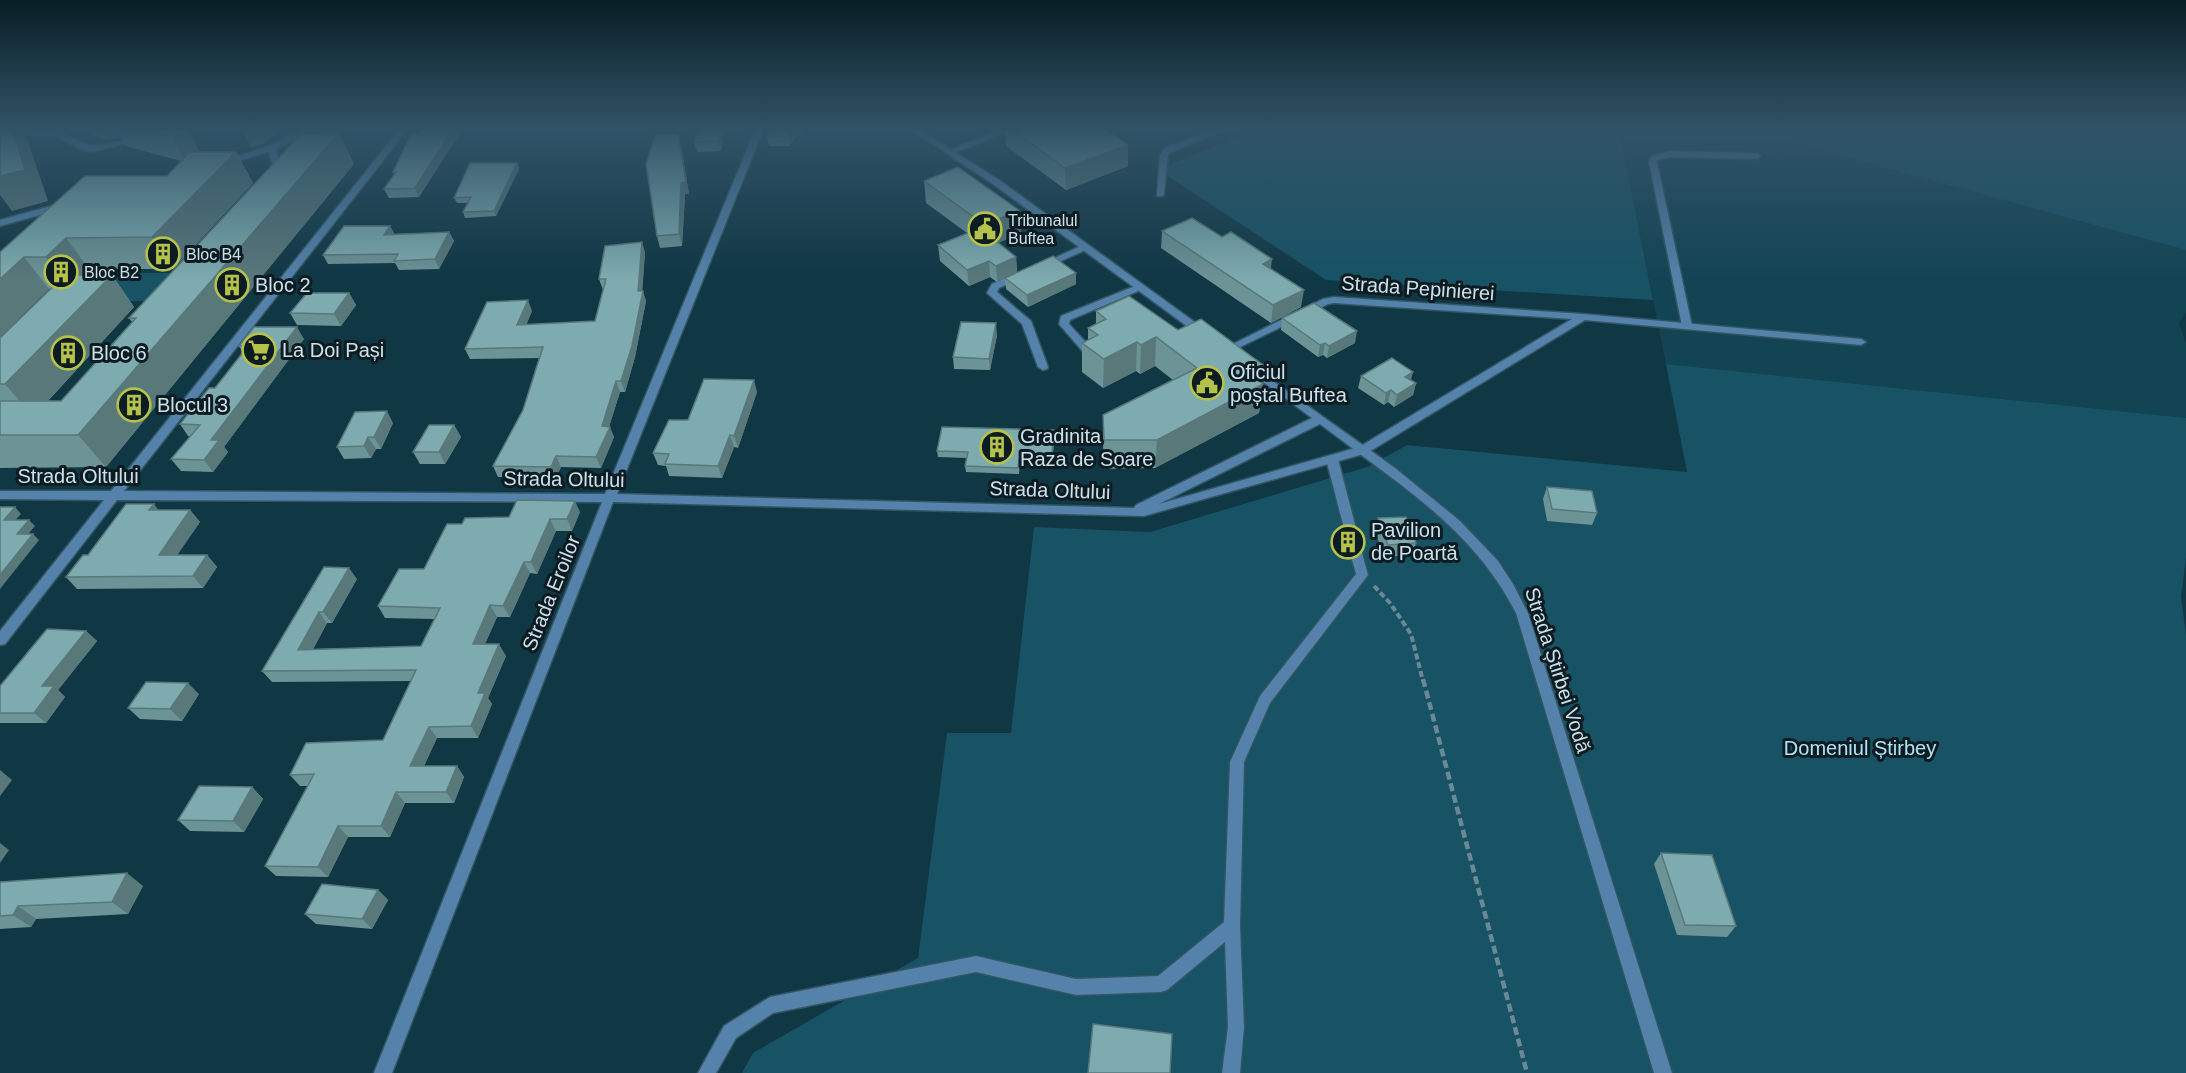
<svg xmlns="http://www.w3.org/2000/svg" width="2186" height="1073" font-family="Arial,sans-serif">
  <rect width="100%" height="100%" fill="#103744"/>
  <path fill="#134454" d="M1619 130H1747L2186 250V312L2179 323 2186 344V418L1666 364Z"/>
  <path fill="#175265" d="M1260 130H1619L1653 300 1326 280 1157 169Z
    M1747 130H2186V250Z
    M102 273H179L154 301H75Z
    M1666 364 2186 418V558L2181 597 2186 634V1073H742L753 1053 918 958 947 733H1011L1034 527 1150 532 1367 467 1407 445 1687 472Z"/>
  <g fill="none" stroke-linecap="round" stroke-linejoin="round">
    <defs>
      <path id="service" d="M0 130 56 131 92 146 140 137 144 139 92 152 80 149 54 135 0 134Z
        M1001 130H1012L954 153 947 151Z
        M1213 130H1224L1171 152 1168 155 1164 194 1163 196H1157L1160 155 1165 148Z
        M1670 151 1757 153 1761 156 1757 159 1670 157 1658 160 1657 162 1692 326 1687 329 1682 326 1649 162 1652 156Z
        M1085 244 1090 247 1088 249 1045 268 1042 269 1037 266Z
        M1018 273 1023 276 1021 278 999 288 997 292 1031 321 1048 367 1047 369 1043 370 1038 367 1022 324 987 293 992 284Z
        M1140 284 1143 285V289L1070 320 1069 324 1092 349 1093 351 1092 353H1084L1059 324 1061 316Z
        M1332 455 1338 459 1357 532 1351 536 1345 532 1326 459Z
        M1355 545 1361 549 1368 575 1270 703 1244 762 1240 926 1244 1027 1240 1073H1222L1228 1027 1225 942 1167 990 1161 992 1076 995 976 972 773 1013 736 1038 716 1073H698L724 1026 770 997 976 956 1076 979 1158 976 1224 922 1230 762 1260 696 1356 574 1349 549Z"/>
      <path id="minor" d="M310 130H323L293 140 276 149 283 176 282 178 275 176 269 152 224 165 220 162 269 146 287 136Z
        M399 130H407L124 491 605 494 755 130H763L617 494 1134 508 1136 505 1316 416 1320 415 1325 419 1324 422 1159 504 1359 447 1572 319 1334 303 1328 304 1230 352 1226 353 1221 350 1323 299 1334 297 1583 314 1861 339 1866 342 1861 345 1585 320 1367 453 1144 516 613 502 392 1073H374L602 502 117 500 5 644 0 645V631L104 500 0 499V491H111Z
        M62 203 66 206 65 208 0 226V220Z"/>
      <path id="tertiary" d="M911 130H920L999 180 1207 331V335H1199L993 184Z
        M1249 364 1395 468 1460 521 1498 561 1513 584 1528 613 1672 1073H1654L1516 613C1480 543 1425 502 1364 457 1325 427 1285 398 1245 369L1244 367 1245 365Z"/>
    </defs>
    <use href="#service" stroke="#325562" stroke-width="3"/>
    <use href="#minor" stroke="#325562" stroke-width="3"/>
    <use href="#tertiary" stroke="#325562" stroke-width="3"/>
    <path stroke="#6b8994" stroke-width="4" stroke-dasharray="6 3" stroke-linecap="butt" d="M1374 586 1390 603 1411 634 1423 681"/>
    <path stroke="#6b8994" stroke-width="4.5" stroke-dasharray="8 4" stroke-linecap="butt" d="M1423 679 1527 1073"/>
    <use href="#service" fill="#5482ab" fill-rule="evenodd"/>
    <use href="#minor" fill="#5482ab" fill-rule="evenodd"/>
    <use href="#tertiary" fill="#5482ab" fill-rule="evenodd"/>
  </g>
  <path fill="#6c9396" d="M89 130H189L199 152H236L253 183 173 269H89L83 275H112L134 307 48 401H61L132 322 129 318 354 164 106 467 0 468V338L51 289H49L0 337V252L167 176 181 161 126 146 121 137 107 140 94 136Z
    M420 130H462L419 197 389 198 384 189 394 174 393 172 419 133Z
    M725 130 721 151 697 152 694 142Z
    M770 130H812L794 138 790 146H769L767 136Z
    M1005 130H1106L1128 145V166L1066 190 1006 146Z
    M681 145 689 194H685L682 246 660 248 657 236Z
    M517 163 519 169 496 216 465 218 463 212 468 203H457L454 198Z
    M924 181 1019 210 1021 233 998 243 1016 257 1017 272 1076 284 1028 307 1006 289 1005 278 997 282 990 277 969 286 940 261 938 245 967 233 926 203Z
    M390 226 394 234 449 232 454 241 439 269 399 270 395 263 328 264 323 255Z
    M1162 231 1271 269 1301 307 1271 323 1161 248Z
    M645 252 642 291 646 301 635 357 625 392H620L609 427 614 437 601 468 561 467 556 477H498L493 466 523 410 539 358 470 359 465 349 532 311 526 325 595 321 603 290 599 279Z
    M349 293 356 305 341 326 297 325 290 313Z
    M1096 311 1178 330 1263 365 1261 383 1263 384 1259 413 1155 468 1104 469 1103 444V415L1173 380 1155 366 1140 374 1136 371 1103 388 1082 372V343L1088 340V328L1096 324Z
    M1282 318 1355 343 1327 358 1323 355 1318 357 1281 330Z
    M997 335 990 370 954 369 953 357Z
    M304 339 224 447 228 452 213 472 181 471 171 459 191 436H188L180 424 215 388 243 353 239 346Z
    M1361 376 1411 381 1416 383 1413 395 1394 407 1388 402 1384 405 1358 388Z
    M757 392 738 448 734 447 722 478 669 476 666 466 658 465 653 453 688 420Z
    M393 423 381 449H376L371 458 344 459 337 447Z
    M454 425 461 437 445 464H420L413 452Z
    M1055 436 1052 461 1020 460 1019 474 966 472 965 466 967 458 938 457 937 451Z
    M1547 487 1597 513 1592 525 1547 521 1543 499Z
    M158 510H190L200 522 177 555H207L217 567 203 588 77 589 66 577 88 555Z
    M580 512 572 531H556L537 574 530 573 510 617H497L485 644 506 656 488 698 492 704 478 738H437L424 766H457L464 777 454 803H405L390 837H348L328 877 276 876 265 866 308 786H300L290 775 383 740 411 681 272 682 262 671 324 567 357 579 332 623H327L313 649 421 646 434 619 385 618 378 606 424 569 462 524 509 517Z
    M1378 518 1416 543 1412 555 1384 557 1375 530Z
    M86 631 97 641 58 690 65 697 46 723H0V686Z
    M199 694 182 721 140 719 128 708Z
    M252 787 263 799 244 832 190 831 178 820Z
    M1661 853 1736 926 1727 937 1677 935 1654 864Z
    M0 882 143 886 128 914 36 919 31 927 0 929Z
    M378 890 388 900 372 929 316 924 305 914Z"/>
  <path fill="#58787a" d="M13 130H20L28 141 48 201 12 211 0 195V176Z
    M100 130H116L121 137 107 140Z
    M185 130H189L202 160 188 164 172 138Z
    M242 130H280L263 144 251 147Z
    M452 130H462L419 197 415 188Z
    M721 130H725L721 151 718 141Z
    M792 130H812L794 138 790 146 789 137Z
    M339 133 354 164 106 467 78 435Z
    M678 134 681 145 689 194H685L682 246 679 234 681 183Z
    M1128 145V166L1066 190 1065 168Z
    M236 152 253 183 173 269 152 237Z
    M517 163 519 169 496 216 494 211Z
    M1019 210 1021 233 986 248 985 225Z
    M390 226 395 235H384Z
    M449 232 454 241 439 269 435 259Z
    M66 238 89 269 70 289 46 257Z
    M642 242 645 252 642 296 643 291 646 301 635 357 625 392 621 381 638 291Z
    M24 257 49 289 0 337V279Z
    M1016 257 1017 273 997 282 996 266Z
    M1272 259 1270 277 1263 264Z
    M989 261 990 277 969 286 967 270Z
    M1076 273V284L1028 307 1027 295Z
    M112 275 134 307 33 417 5 384Z
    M1304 290 1301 307 1271 323 1273 305Z
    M349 293 356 305 341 326 334 314Z
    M528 300 532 311 522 335 517 325Z
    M996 323 997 335 990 370 989 359Z
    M297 327 304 339 224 447 228 452 213 472 204 460 211 440Z
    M1357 331 1355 343 1327 358 1329 346Z
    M1156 337 1155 366 1140 374 1141 345Z
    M1137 342 1136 371 1103 388 1104 359Z
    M1325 343 1323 355 1318 357 1320 345Z
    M1263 365 1261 385 1263 384 1259 413 1155 468 1157 440 1248 373Z
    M1413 372 1410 384 1405 377Z
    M754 380 757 392 738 448 734 436Z
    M616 381 620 392 608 430 610 427 614 437 601 468 596 457 602 426Z
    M1416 383 1413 395 1394 407 1397 395Z
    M1391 390 1388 402 1384 405 1386 393Z
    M387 411 393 423 381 449 374 437Z
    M454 425 461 437 445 464 439 452Z
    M730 435 734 447 722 478 718 466Z
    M368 437 376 449 371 458 364 446Z
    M556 456 561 467 556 477 551 467Z
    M575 501 580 512 572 531 567 519Z
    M154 504 163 516 149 510Z
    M15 507 21 514 10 526 4 520Z
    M190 510 200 522 169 567 159 555Z
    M550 519 556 531 537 574 531 562Z
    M29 520 35 526 23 540 17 534Z
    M33 534 39 540 0 589V575Z
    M207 555 217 567 203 588 193 576Z
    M524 562 530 573 510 617 503 606Z
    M349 568 357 579 332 623 323 612Z
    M490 605 497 617 480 655 473 644Z
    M319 612 327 623 307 661 298 650Z
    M86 631 97 641 58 690 65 697 46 723 34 713 42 686Z
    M499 644 506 656 488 698 492 704 478 738 471 726 478 693Z
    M188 683 199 694 182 721 170 709Z
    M429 727 437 738 419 777 410 766Z
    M457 766 464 777 454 803 446 792Z
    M0 770 12 780 0 796Z
    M252 787 263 799 244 832 233 821Z
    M396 792 405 803 390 837 381 826Z
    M338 826 348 837 328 877 318 867Z
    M0 843 9 850 0 863Z
    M127 873 143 886 128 914 112 902Z
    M378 890 388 900 372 929 362 919Z
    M18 906 36 919 31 927 13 915Z"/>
  <path fill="#7eabaf" stroke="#58787a" stroke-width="1.5" d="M0 130H13L25 170 0 176Z
    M144 130H185L186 134 172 138Z
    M420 130H452L415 188 384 189 396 172H393L411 134 419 133Z
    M698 130H721L718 141 694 142Z
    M770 130H792L789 137 767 136Z
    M1013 130H1106L1128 145 1065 168Z
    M302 133H339L78 435H0V401H61L136 318H129Z
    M678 134 686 182 681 183 679 234 657 236 646 164 655 135Z
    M190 152H236L152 237 66 238 46 257H24L0 279V252L85 176H167Z
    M470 163H517L494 211 463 212 471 197 454 198Z
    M958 167 1019 210 985 225 924 181Z
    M1192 218 1222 237 1231 232 1272 259 1263 264 1304 290 1273 305 1162 231Z
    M344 226H390L384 235 449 232 435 259 394 261 398 254 323 255Z
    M980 228 1016 257 996 266 989 261 967 270 938 245Z
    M642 242 638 291H643L632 346 621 381H616L602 426 610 427 596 457 556 456 551 467 493 466 523 410 543 347 465 349 487 302 528 300 517 325 595 321 606 279H599L605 246Z
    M1053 256 1076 273 1027 295 1005 278Z
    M65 275H112L5 384H0V338Z
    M307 293H349L334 314 290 313Z
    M1129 296 1178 330 1201 319 1263 365 1248 373 1263 384 1157 440H1104L1103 415 1197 368 1156 337 1141 345 1137 342 1104 359 1082 343 1098 335 1088 328 1106 319 1096 311Z
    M1314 303 1357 331 1329 346 1325 343 1320 345 1282 318Z
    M961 322 996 323 989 359 953 357Z
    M254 327H297L211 440H219L204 460 171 459 200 425 180 424 209 388H215L248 346H239Z
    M1392 358 1413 372 1405 377 1416 383 1397 395 1391 390 1386 393 1361 376Z
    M704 379 754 380 734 436 730 435 718 466 665 464 669 454 653 453 669 420H688Z
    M387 411 374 437H368L364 446 337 447 355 412Z
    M429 425H454L439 452H413Z
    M942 427 1054 430 1052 455 1020 454 1018 468 965 466 968 452 937 451Z
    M1547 487 1592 491 1597 513 1552 509Z
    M517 500 575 501 567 519H550L531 562H524L503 606 490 605 473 644H499L478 693H485L471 726 429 727 410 766H457L446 792H396L381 826H338L318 867 265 866 314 774 290 775 306 743 383 740 416 670 262 671 324 567 349 568 323 612H319L298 650 421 646 440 608 378 606 399 569H424L447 524H462L465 518 509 517Z
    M126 504H154L149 510H190L159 555H207L193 576 66 577 83 555H88Z
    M0 507H15L4 520H29L17 534H33L0 575Z
    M1406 517 1416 543 1388 545 1378 518Z
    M47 629 86 631 42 686H54L34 713H0V686Z
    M146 682 188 683 170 709 128 708Z
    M199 786 252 787 233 821 178 820Z
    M1661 853 1712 855 1736 926 1685 925Z
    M127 873 112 902 18 906 13 915 0 916V882Z
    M322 884 378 890 362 919 305 914Z
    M1093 1024 1172 1034 1170 1073H1088Z"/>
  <linearGradient id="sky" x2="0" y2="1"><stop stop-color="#091e25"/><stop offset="0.46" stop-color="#315367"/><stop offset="1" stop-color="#315367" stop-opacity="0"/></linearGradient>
  <rect width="2186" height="280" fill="url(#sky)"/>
  <defs>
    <symbol id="civic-ring" viewBox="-11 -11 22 22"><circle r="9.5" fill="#0c1c22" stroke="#b5c24a" stroke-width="1.5"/><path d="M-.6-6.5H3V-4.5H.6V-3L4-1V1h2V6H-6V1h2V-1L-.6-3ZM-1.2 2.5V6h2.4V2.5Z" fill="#b5c24a"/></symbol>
    <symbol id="building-ring" viewBox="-11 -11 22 22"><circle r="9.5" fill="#0c1c22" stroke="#b5c24a" stroke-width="1.5"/><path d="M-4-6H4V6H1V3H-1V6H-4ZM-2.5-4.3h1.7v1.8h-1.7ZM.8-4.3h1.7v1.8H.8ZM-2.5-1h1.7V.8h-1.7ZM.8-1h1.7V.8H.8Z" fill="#b5c24a"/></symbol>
    <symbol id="supermarket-ring" viewBox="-11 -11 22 22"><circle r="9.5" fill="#0c1c22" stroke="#b5c24a" stroke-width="1.5"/><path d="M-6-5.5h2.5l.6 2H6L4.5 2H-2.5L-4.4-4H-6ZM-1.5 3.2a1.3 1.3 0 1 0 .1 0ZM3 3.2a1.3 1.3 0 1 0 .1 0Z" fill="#b5c24a"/></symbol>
  </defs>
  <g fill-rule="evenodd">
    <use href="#civic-ring" x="966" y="210" width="38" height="38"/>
    <use href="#building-ring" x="144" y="235" width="38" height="38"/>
    <use href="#building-ring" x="42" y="253" width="38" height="38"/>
    <use href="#building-ring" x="213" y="266" width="38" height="38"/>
    <use href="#supermarket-ring" x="240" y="331" width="38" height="38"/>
    <use href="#building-ring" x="49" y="334" width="38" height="38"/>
    <use href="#civic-ring" x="1188" y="364" width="38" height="38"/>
    <use href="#building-ring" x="115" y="386" width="38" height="38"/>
    <use href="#building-ring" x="978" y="428" width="38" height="38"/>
    <use href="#building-ring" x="1329" y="523" width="38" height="38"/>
  </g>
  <g text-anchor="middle" stroke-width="6" stroke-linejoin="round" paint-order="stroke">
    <g font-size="16" fill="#cce0e8" stroke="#0c1c22" text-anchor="start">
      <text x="1008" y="226">Tribunalul<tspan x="1008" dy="18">Buftea</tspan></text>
      <text x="186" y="260">Bloc B4</text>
      <text x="84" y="278">Bloc B2</text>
    </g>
    <g font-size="20" fill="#cce0e8" stroke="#0c1c22" text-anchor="start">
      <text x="255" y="292">Bloc 2</text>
      <text x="282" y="357">La Doi Pași</text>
      <text x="91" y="360">Bloc 6</text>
      <text x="1230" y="379">Oficiul<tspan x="1230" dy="23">poștal Buftea</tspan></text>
      <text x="157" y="412">Blocul 3</text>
      <text x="1020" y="443">Gradinita<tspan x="1020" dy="23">Raza de Soare</tspan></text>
      <text x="1371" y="537">Pavilion<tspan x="1371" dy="23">de Poartă</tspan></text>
    </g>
    <g font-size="20" fill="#cce0e8" stroke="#0c1c22">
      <text transform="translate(1418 288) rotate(4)" y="7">Strada Pepinierei</text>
      <text x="78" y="483">Strada Oltului</text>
      <text transform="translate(564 479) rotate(1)" y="7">Strada Oltului</text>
      <text transform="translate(1050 490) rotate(2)" y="7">Strada Oltului</text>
      <text transform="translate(551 593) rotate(-68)" y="7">Strada Eroilor</text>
      <text transform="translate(1558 670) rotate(72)" y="7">Strada Știrbei Vodă</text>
    </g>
    <g font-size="20" fill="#b0e3f7" stroke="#0c1c22">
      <text x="1860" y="755">Domeniul Știrbey</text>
    </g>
  </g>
</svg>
